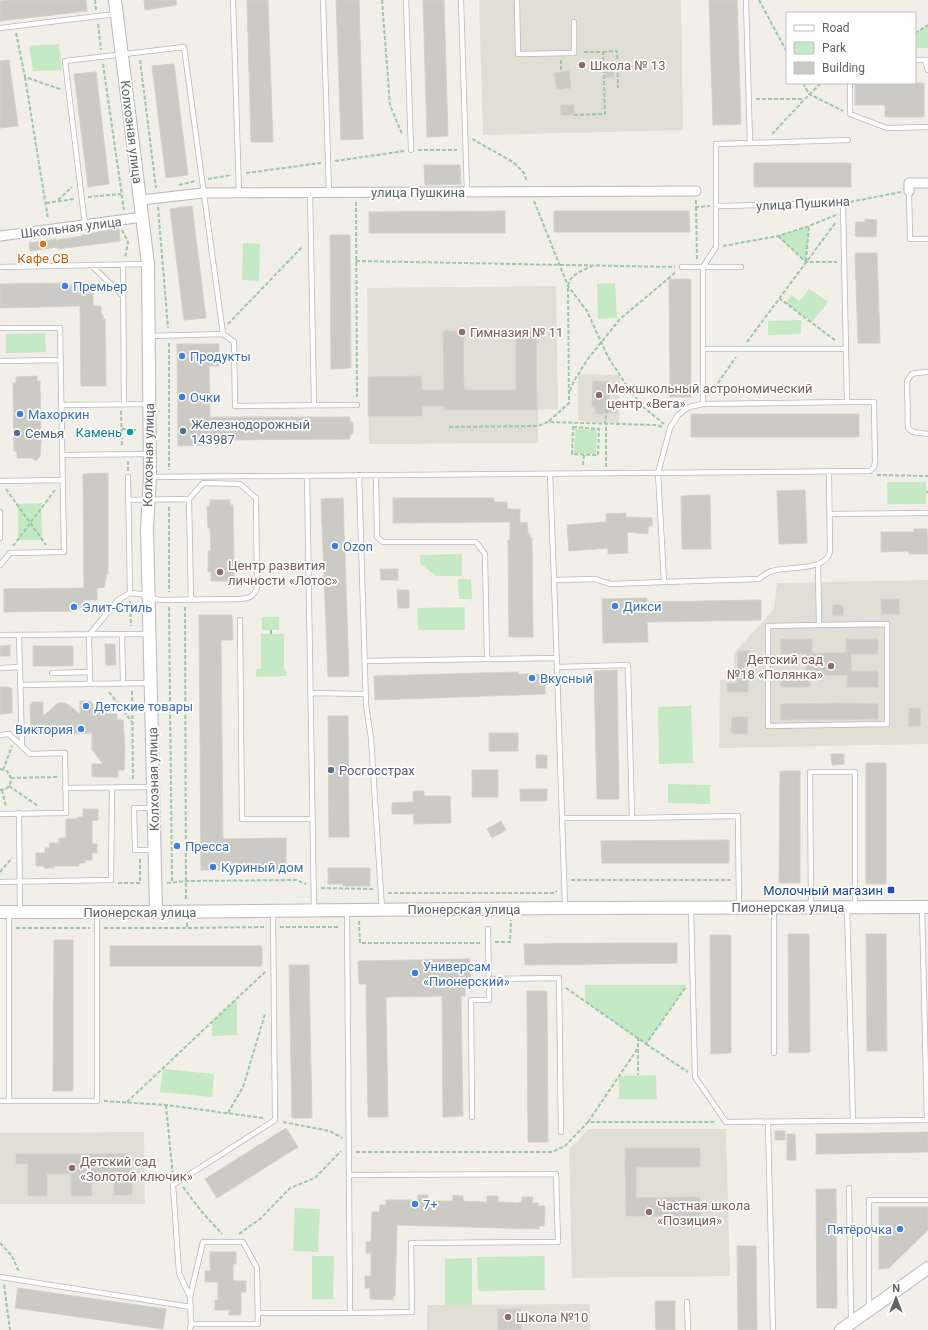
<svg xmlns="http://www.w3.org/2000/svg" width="928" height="1330" font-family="Roboto,sans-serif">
  <rect width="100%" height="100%" fill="#f1efe8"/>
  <path fill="#e1ded6" d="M479 0H681L683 130 483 135Z
    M556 286 558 409 538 410V443L369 444 367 288Z
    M578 374 620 375 619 423 578 421Z
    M928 580V744L719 748 720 680H734V653L774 609 777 583Z
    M589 1129H726L730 1276 572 1278 569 1149Z
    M144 1132 145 1204H0V1133Z
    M590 1304V1330H427V1305Z"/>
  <path fill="#c5e8c5" d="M928 25V48H915V33Z
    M59 44 62 70 33 71 29 46Z
    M809 226 806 262 778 236Z
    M243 243 260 244 259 281 242 280Z
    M615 283 617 318 598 319 597 284Z
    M809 289 828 302 812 322 786 303 791 295 800 301Z
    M801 320V334L768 335V321Z
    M45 333 46 352 6 353V334Z
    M575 429 597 430 596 454 574 453Z
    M887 482H926V504H887Z
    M41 503 42 540H18V504Z
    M462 554V576H436L420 563V555Z
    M458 579H471L472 599H459Z
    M465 607V630H418L417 608Z
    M262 617H279V630H262Z
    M261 634H284V669H286V676L256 677V669H261Z
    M691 706 693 763 659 764 658 707Z
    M668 784 710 785V804L668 803Z
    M585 985H687L646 1044 585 1001Z
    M237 999V1035L212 1036V1022Z
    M163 1069 214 1074 212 1097 160 1092Z
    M656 1075 657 1099H619V1076Z
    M295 1208 320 1209 318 1252 293 1251Z
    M312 1256H334L333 1299H312Z
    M545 1256V1290L478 1291 477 1257Z
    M472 1258V1305H445V1259Z"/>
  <path fill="#cccac5" stroke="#d6d1c6" d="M7 0H86L87 11 0 21V1Z
    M144 0H176L177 5 145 10Z
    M247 0H268L273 142H251Z
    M336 0H359L363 139 341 140Z
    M423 0H444L448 136 427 137Z
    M709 0H737L741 124 713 125Z
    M9 60 18 126 0 128V61Z
    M174 64 188 175 166 178 152 66Z
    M605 67H614V77L605 78Z
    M569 71 571 88 557 90 554 73Z
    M96 72 109 184 88 187 74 74Z
    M855 83H924V117H885V105H855Z
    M561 105H574V115H561Z
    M754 163H851V187H754Z
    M424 165H460L461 184 425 185Z
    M192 206 206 318 184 320 170 209Z
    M505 211V233H369V212Z
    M554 211H689L690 232H554Z
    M865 219 877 220 876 237 855 236 856 222H865Z
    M119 228 120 241 58 249V247L30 251 29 243 56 239 57 244V240L82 236V235Z
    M330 235H350L351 368 331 369Z
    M855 253H877L880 343H858Z
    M669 279H691V397H670Z
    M68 283V285H73V287H80V293H93V306H101V315H103V319H105L106 386H81L80 306 0 308V284Z
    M443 331H463L464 390H516V331H536L537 410H444V406H422V416H368V377L421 376 422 390H444Z
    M177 344H219V366H209L210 417H350V422H353V434H350V439L210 440V445L178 446Z
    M37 376V381H40L41 441 40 456 36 461 32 458H17V451H14L13 383H16V377Z
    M593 381 609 382V404H615L618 407 616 413 603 412V414H595V407H592Z
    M691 414H859V437H691Z
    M108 473V574H106V579H105V587L97 588V600H84V607H77V610H72V611L4 612V589L84 588 83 474Z
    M805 490 807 543 779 544 777 491Z
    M710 495 711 549H682L681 496Z
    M343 498 349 676 328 677 321 499Z
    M393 498H494V502H507V509H520V523L527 522 528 534H530V538H532L533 637H509L508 540H510V522L393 523Z
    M210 500H230V505H233L234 577H231V581H211V572H208V551H211L210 528H208L207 507H210Z
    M626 513V517L652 518V526H648V534L627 532 628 553 608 554V548L569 551 567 525 606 522V514Z
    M914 529H927L928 554H909V551L881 552V532H914Z
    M380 569H398V580H381Z
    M397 590H409V608H398Z
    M647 598V602L761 600V620L647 622 648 642 603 643 602 599Z
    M881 599H899V614H882Z
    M833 605H843V615L833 616Z
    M199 615H232L233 640H221L223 839 286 838V870H201Z
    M781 639H812V653H846V639H878V654H851V671H878V687H847V675H810V687H781V672H806V654H781Z
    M105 644H115L116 665H106Z
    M10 645V656H0V646Z
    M33 646H73V666H33Z
    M738 651H749L748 692H727V683L737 684Z
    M617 670 619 799H597L594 671Z
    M518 672V674H545V694L375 700 374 676Z
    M0 687H9L12 689V713L0 714Z
    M80 701H90L93 704V709L106 708 107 714H117V720H123L125 749 124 770H118V777H92V764H103L92 750V733L68 734 67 735H58L57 734H37V729H29L31 727 30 705 33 702H43V716L58 703H66L80 714Z
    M851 703 878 704V719L781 720V704Z
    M909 708H920L921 726H909Z
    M328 716H348L349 837H329Z
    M732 717H748L747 734 731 733Z
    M489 733H518V751H489Z
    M831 754H844V764L832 765Z
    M536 755H547V768H536Z
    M866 763H886V884H866Z
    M472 770H498V797H472Z
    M780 771H800V883H779Z
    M520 789H547V801H520Z
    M413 791H424V796H450L451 823 414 824 413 814H392V803L413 802Z
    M83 809H98V820L92 821V844H97V853H92V860H85V863H79V866H54V868H44V866H36V853H45V848H50L49 843H59V838H66V819H77V817H83Z
    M501 821 506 830 492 838 487 829Z
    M729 840V863H602L601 841Z
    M328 868H370V886H343V884H328Z
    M788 934H809L810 1052 789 1053Z
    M866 934H886L887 1051H867Z
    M710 935H731V1053L711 1054Z
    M54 940H73V1091H53Z
    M630 943H677V963L525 965 524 944Z
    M110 946H262V966H110Z
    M470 959 471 986H465V996H461L463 1116 443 1117 442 996 386 997 388 1117H368L366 984H359L358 961Z
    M289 965H309L312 1118H292Z
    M527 991H547L548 1142H528Z
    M286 1128 298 1147 217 1198 205 1179Z
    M775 1131H785V1140H775Z
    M928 1132V1152L816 1154V1134Z
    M787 1134H795L796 1160H787Z
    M625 1148H700V1167H636V1198L700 1197V1216H626Z
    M16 1154H125V1161H132V1195H114V1174H91L92 1196H71V1174H47V1196H28V1164H16Z
    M816 1189H836L837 1308H817Z
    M418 1195H428V1201H453V1195L463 1196V1201L482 1202H487V1196H498V1202L517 1203 522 1202V1197H533L532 1203H538V1206H545L544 1226H539V1229L397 1225 395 1296H393V1300L370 1299V1288H365V1276H371V1253H366V1242H371L372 1212H379L380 1205H386V1200H418Z
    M879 1207H928V1230L889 1268 879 1269Z
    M737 1246H756L757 1330H738Z
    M210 1252H236V1264H233V1281H246V1292H241V1315H229V1310H215V1300H218V1282H205V1271H210Z
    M18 1288 166 1309 163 1329 15 1308Z
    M655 1301H675V1330H656Z
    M498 1309H521V1330H498Z"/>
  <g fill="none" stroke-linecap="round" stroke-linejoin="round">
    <defs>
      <path id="lane" d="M233 0 239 193
        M323 0 329 193
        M406 0 411 150
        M461 0 467 192
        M517 0 518 54 574 53V22
        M0 28 115 14
        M915 60H928
        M925 60 928 70
        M850 83V114L887 128 928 127
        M750 143 848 140
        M909 191 910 239H928
        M310 193 314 405
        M85 225 65 61 184 47 223 334
        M91 265 123 296
        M123 265 124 405
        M0 267 148 264
        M682 267H741
        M0 328H60L64 552 10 553 0 565
        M150 336 223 334 234 342 235 406 357 405
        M704 349H846
        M0 361 61 360
        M928 372 916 373 912 374 907 381 908 428 913 432 928 434
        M703 404 847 402
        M61 405 148 404
        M62 455 149 454
        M550 474 554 580
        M359 475 366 705 371 738 382 909
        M376 475 377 537 383 542H476L485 554 487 659 556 658
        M307 476 314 910
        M128 477 130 593
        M151 477 870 471 874 467 875 462 874 402H847L843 203 717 206
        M0 481 63 480
        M128 500 189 499 191 600
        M0 512V538
        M830 514 928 513
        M818 564 819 625 768 626V726L887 724V624L819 625
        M664 582 759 579C763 576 768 572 772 571 788 566 826 571 830 552L829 472
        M240 620 242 819H312
        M122 634 123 684
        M0 635 148 634
        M19 635 22 746
        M365 661 487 659
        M557 667 628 665 632 818H562
        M0 668 20 667
        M52 673 90 672
        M90 684 89 635 118 600 130 593 141 594 159 600 240 599C250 598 254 597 257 587L256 498 240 484 203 483 189 499
        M20 685 151 683
        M310 693 365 694
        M0 735 9 734 30 754 65 753 66 813 0 814
        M65 788 152 787
        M152 808H134L135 850H154
        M19 813 20 911
        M632 818 738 816 739 907
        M0 882 111 880 112 788
        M565 906 554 580 594 579 611 584 664 582 658 473 670 428 678 415 689 407 703 404V267L716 247V144L750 143 746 0
        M811 907 810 772H855V906
        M922 908 927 1120
        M691 909 695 1077 726 1122 928 1120
        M774 909V1053
        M847 909 853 1121
        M347 911 350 1313 412 1312 411 1243 558 1242 556 1174 349 1175
        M9 912V1101
        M489 979 559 978 561 1132
        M0 1101H97V913
        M472 1117 471 1000H489L488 929
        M768 1122 773 1330
        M849 1188 851 1321
        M0 1277 191 1307
        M190 1297 203 1242H243L257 1268 258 1324H191L190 1297 179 1273 173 1185 275 1120 273 912
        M687 1302 688 1330
        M869 1308V1200H928
        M258 1313H350
        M190 1330 191 1324"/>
      <path id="street" d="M909 191V183H928
        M141 200 203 193 696 191
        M0 236 143 217"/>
      <path id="secondary" d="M115 0 148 264 150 477 147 528 156 912
        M0 912H156L565 908 928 907
        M841 1330 928 1268"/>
    </defs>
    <use href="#lane" stroke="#b5b8bc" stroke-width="6"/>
    <use href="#street" stroke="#b5b8bc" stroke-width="11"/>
    <use href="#secondary" stroke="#b6babf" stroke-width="14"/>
    <path stroke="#9cc7a9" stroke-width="2" stroke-dasharray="4 2" stroke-linecap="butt" d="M95 0 96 10
      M382 0 390 105 402 134
      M759 0 787 52
      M98 24 101 50
      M16 33 25 77 60 89
      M915 33 928 25
      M603 52 617 51 618 88
      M140 60 156 188
      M561 60V72
      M103 64 124 210
      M25 77 48 219
      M803 83 809 94 843 111
      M756 99H804
      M574 115 605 114 603 52H582
      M772 134 802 102 821 83
      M472 139 513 162 524 173 527 182
      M418 150H457
      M335 161 404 151
      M246 173 321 163
      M208 179 232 175
      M179 185 196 181
      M88 197 121 194
      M58 200 72 187
      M696 200V207L710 206
      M534 201 568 286 587 311 608 357 625 383 642 406 664 424
      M356 202 357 397
      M850 202 901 192
      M46 203 74 199
      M158 207 168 328
      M696 207 697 259
      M122 230 128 242 125 258
      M778 236 806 262H837
      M723 246 778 236 809 226 836 215
      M356 261 675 267
      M806 261 809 226
      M779 298 836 341
      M228 324 303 246
      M747 342 836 222
      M169 343V470
      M570 391 574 381 587 360 620 319 676 272
      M711 393 736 357
      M121 411 122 447
      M549 421 569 403 568 286C570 274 582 271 592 266
      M449 427 538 426 548 422 655 425 663 427
      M573 427 599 429 598 455 572 454Z
      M122 429 136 430
      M128 461V471
      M583 465 584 455
      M606 467V425L605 423 607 407
      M877 475 928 476
      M6 489 46 545
      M926 492H928
      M169 507V592
      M13 546 55 490
      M130 601 131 626
      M169 607 172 881
      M185 607 186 901
      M271 630V634
      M748 660H761
      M132 691 133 780
      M109 692 132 722
      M0 769 7 771 11 778C11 785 8 790 0 790
      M3 770 12 746
      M11 778 58 777
      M9 786 38 806
      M2 790 6 807
      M0 872 12 858
      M571 880H731
      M118 883H140V858
      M167 883 187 881 296 880 306 884
      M321 888 373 889
      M388 893H554L557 891
      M359 921 360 943H481
      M187 923V928L265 927
      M280 927H339
      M16 928H90
      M104 928H187
      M495 942H510L511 920
      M566 988 646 1044 685 988
      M646 1044 688 1072
      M638 1049V1075
      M104 1101 166 1105 263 1118
      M127 1102 266 971
      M166 1105 173 1177
      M228 1113 243 1087 265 1014
      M283 1122 330 1131 342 1138
      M588 1122 638 1048V1037
      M356 1152H552L565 1146 588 1122H716
      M183 1187 202 1212 222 1234
      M239 1234 260 1219 290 1188 315 1178 341 1151
      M0 1243 12 1256 19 1272
      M4 1285 10 1330"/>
    <use href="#lane" stroke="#fff" stroke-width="4.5"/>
    <use href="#street" stroke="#fff" stroke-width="9"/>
    <use href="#secondary" stroke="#fff" stroke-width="12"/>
  </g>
  <g fill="#8d6e63" stroke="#fff" stroke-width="1.5">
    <circle cx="582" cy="65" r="4"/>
    <circle cx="462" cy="332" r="4"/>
    <circle cx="599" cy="395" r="4"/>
    <circle cx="220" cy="572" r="4"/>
    <circle cx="831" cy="666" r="4"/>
    <circle cx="72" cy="1168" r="4"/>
    <circle cx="649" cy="1212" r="4"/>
    <circle cx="508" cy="1317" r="4"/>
  </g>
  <circle fill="#e8710a" stroke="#fff" stroke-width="1.5" cx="43" cy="244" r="4"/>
  <g fill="#3f7fe0" stroke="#fff" stroke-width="1.5">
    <circle cx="65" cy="286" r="4"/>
    <circle cx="182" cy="356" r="4"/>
    <circle cx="182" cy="397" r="4"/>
    <circle cx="20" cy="414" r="4"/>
    <circle cx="335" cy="546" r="4"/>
    <circle cx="615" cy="606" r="4"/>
    <circle cx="74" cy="607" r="4"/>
    <circle cx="532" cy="678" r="4"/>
    <circle cx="86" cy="706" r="4"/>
    <circle cx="81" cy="729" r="4"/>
    <circle cx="177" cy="846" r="4"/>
    <circle cx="213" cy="867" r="4"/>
    <circle cx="415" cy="973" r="4"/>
    <circle cx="415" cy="1204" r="4"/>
    <circle cx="900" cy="1229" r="4"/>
  </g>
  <g fill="#5c6f8a" stroke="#fff" stroke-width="1.5">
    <circle cx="183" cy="431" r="4"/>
    <circle cx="17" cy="433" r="4"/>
    <circle cx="331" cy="770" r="4"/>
  </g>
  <circle fill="#0f9aa8" stroke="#fff" stroke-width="1.5" cx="130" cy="432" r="4"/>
  <rect fill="#1a4fb4" stroke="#fff" stroke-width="1.5" x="887" y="886" width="8" height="8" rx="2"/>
  <g text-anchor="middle" stroke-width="3.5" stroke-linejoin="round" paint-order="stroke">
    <g font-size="13" fill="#785e54" stroke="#fff" text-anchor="start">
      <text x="590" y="70">Школа № 13</text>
      <text x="470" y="337">Гимназия № 11</text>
      <text x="607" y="393">Межшкольный астрономический<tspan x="607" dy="15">центр «Вега»</tspan></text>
      <text x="228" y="570">Центр развития<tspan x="228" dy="15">личности «Лотос»</tspan></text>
      <text x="823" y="664" text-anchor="end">Детский сад<tspan x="823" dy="15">№18 «Полянка»</tspan></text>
      <text x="80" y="1166">Детский сад<tspan x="80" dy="15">«Золотой ключик»</tspan></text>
      <text x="657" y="1210">Частная школа<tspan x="657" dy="15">«Позиция»</tspan></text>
      <text x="516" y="1322">Школа №10</text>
    </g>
    <g font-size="13" fill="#5f6368" stroke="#fff">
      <text transform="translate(132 132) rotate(83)" y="5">Колхозная улица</text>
      <text x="418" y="197">улица Пушкина</text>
      <text transform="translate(803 203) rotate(-3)" y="5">улица Пушкина</text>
      <text transform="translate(71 227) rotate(-7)" y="5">Школьная улица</text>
      <text transform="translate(148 455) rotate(-89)" y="5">Колхозная улица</text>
      <text transform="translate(153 779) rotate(-91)" y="5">Колхозная улица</text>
      <text x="788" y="912">Пионерская улица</text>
      <text x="464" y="914">Пионерская улица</text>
      <text x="140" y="917">Пионерская улица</text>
    </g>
    <g font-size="13" fill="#c56008" stroke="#fff">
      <text x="43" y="263">Кафе СВ</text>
    </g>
    <g font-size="13" fill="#366cbe" stroke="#fff" text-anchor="start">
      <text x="73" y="291">Премьер</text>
      <text x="190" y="361">Продукты</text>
      <text x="190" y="402">Очки</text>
      <text x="28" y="419">Махоркин</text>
      <text x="343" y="551">Ozon</text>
      <text x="623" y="611">Дикси</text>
      <text x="82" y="612">Элит-Cтиль</text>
      <text x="540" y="683">Вкусный</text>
      <text x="94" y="711">Детские товары</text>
      <text x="73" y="734" text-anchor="end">Виктория</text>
      <text x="185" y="851">Пресса</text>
      <text x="221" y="872">Куриный дом</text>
      <text x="423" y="971">Универсам<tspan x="423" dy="15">«Пионерский»</tspan></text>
      <text x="423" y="1209">7+</text>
      <text x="892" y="1234" text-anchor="end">Пятёрочка</text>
    </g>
    <g font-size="13" fill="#4e5e75" stroke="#fff" text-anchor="start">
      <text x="191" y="429">Железнодорожный<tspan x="191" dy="15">143987</tspan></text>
      <text x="25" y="438">Семья</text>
      <text x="339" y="775">Росгосстрах</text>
    </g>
    <g font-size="13" fill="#0d838f" stroke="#fff" text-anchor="end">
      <text x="122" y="437">Камень</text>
    </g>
    <g font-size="13" fill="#164399" stroke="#fff" text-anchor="end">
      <text x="883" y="895">Молочный магазин</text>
    </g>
  </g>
  <rect x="786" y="12" width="130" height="72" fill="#ffffff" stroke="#bfc1c3"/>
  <rect x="794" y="25" width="20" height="6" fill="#ffffff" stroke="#bfc1c3"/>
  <text x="822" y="32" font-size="12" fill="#5f6368">Road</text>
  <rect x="794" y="42" width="20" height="12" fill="#c5e8c5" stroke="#bfc1c3"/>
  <text x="822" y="52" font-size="12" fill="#5f6368">Park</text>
  <rect x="794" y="62" width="20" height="12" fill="#cccac5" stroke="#bfc1c3"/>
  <text x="822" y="72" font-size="12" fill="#5f6368">Building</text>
  <g transform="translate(896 1298)" stroke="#ffffff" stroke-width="3" paint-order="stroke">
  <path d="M0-3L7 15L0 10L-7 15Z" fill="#5f6368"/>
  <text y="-6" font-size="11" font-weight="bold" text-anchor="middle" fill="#5f6368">N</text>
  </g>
</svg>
